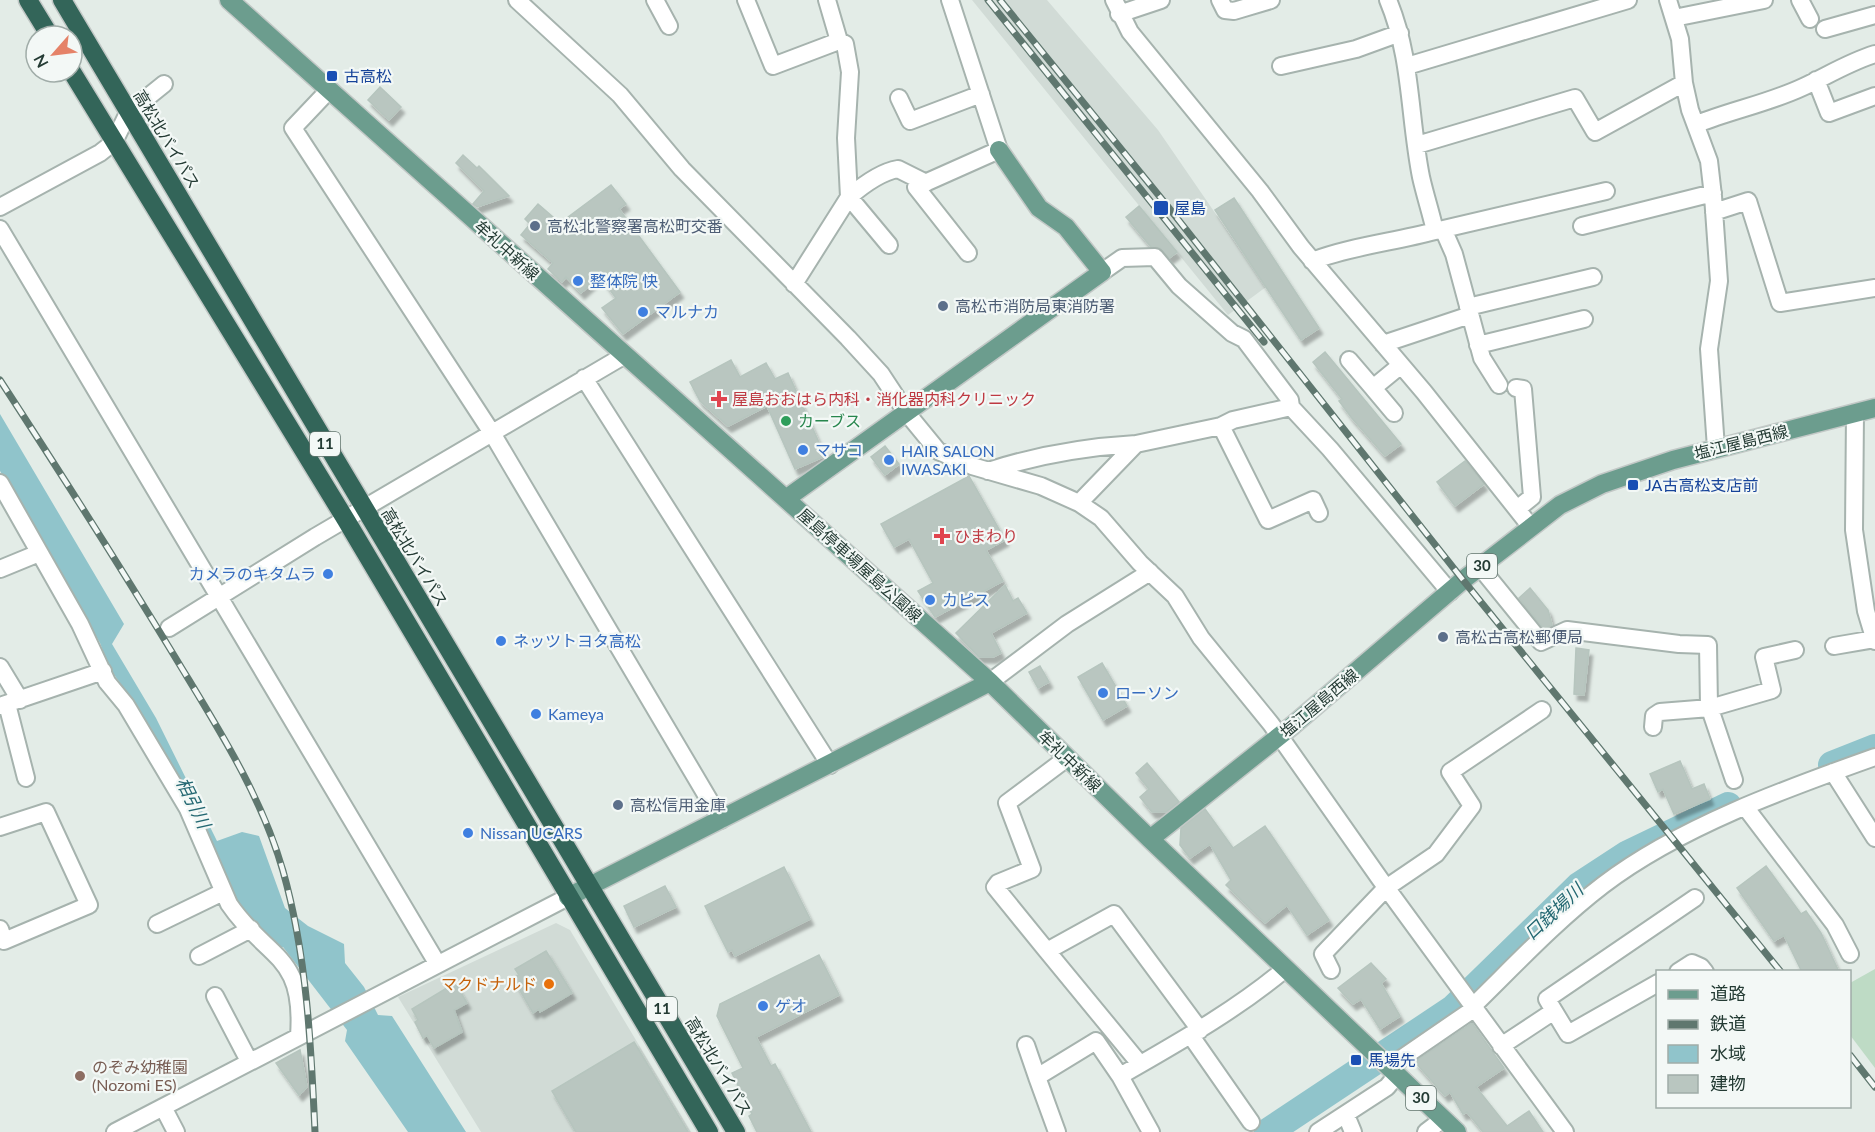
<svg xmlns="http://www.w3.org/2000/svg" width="1875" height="1132" font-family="Lato,'Noto Sans JP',sans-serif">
  <defs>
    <filter id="shadow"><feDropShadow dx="3.5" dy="6" stdDeviation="1.5" flood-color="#0004"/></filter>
  </defs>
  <rect width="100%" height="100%" fill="#e3ece7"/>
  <path fill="#d1dbd6" d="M972 0H1047L1158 130 1266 287 1228 315Z
    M556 923 570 930 691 1132H481L398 997Z"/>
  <path fill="#bedbc5" d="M1875 969V1068L1850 1035V983Z"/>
  <path fill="#90c4cb" d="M0 414 124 624 112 644 156 718 217 841 242 832 259 836 285 908 308 926 344 944 345 963 364 987 378 1015 392 1016 466 1132H408L345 1041 347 1030 283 947 277 949 240 912 133 701 110 669 100 643 0 471Z"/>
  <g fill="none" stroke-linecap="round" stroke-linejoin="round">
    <path stroke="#90c4cb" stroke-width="28" d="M1832 765 1875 748
      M1268 1132 1453 1009 1579 886 1628 854 1728 806"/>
  </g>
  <path fill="#b9c6c0" stroke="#b6c5be" stroke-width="1.5" filter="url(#shadow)" d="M380 87 401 107 389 120 368 100Z
    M463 155 477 168 479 166 509 196 477 207 473 204 484 191 456 163Z
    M611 185 626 204 619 209 680 292 623 334 602 308 616 298 600 276 581 293 566 277 562 282 548 269 553 263 521 235 530 224 525 219 538 204 560 223Z
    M1234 198 1319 328 1301 340 1215 210Z
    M1139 206 1177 252 1169 258 1160 248 1151 247 1126 217Z
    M1325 352 1401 444 1385 456 1351 417 1339 401 1342 399 1313 362Z
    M731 360 740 377 766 363 775 379 788 373 825 456 795 469 767 406 728 426 700 401 690 382Z
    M885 446 899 464 885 475 871 457Z
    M1465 461 1484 484 1455 506 1437 482Z
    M969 476 1005 540 986 550 1003 581 935 617 918 591 933 583 909 539 894 547 881 524Z
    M1005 585 1013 601 1018 598 1027 613 991 633 1001 653 993 657H979L956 633Z
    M1530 588 1548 610 1552 625 1544 629 1519 598Z
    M1576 648 1589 650 1584 695 1574 694Z
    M1102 663 1127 706 1103 720 1078 677Z
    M1040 666 1049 682 1038 688 1029 672Z
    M1680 761 1692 789 1704 784 1710 799 1674 814 1663 789 1658 792 1650 774Z
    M1147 763 1179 802 1166 812H1152L1140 797 1149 789 1136 773Z
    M1205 809 1233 848 1265 826 1329 920 1307 935 1287 905 1265 923 1226 885 1231 880 1210 844 1190 858 1180 845 1181 828Z
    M1766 866 1801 914 1806 911 1821 933 1839 972H1802L1784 935 1774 941 1737 888Z
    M784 867 810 919 735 956 732 950 728 952 705 906Z
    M665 886 676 907 634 927 624 906Z
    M546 951 572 993 540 1012 539 1009 533 1013 513 978 519 975 515 969Z
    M819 955 839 995 756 1037 771 1066 775 1064 811 1132H757L749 1116 752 1114 732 1073 743 1068 717 1016 720 1004Z
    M1371 963 1386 979 1381 983 1400 1016 1380 1029 1361 999 1353 1004 1338 988Z
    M455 983 467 1003 454 1010 462 1032 434 1048 427 1035 423 1038 415 1022 418 1020 412 1009Z
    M1472 1023 1504 1068 1476 1087 1507 1126 1529 1111 1543 1132H1483L1467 1112 1463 1114 1450 1092 1445 1096 1415 1062Z
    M634 1042 688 1132H576L552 1091Z
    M300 1050 307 1087 299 1095 276 1063Z"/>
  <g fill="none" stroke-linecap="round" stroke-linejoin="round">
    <defs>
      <path id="minor" d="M517 0 620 95 682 169 848 338 881 374 906 412 938 451 972 466 1041 486 1079 503 1101 518 1140 563 1175 596 1201 638 1271 724 1380 879 1565 1132
        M655 0 669 26
        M746 0 773 66 839 41 827 0
        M950 0 999 150 916 187 968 253
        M1114 0 1130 32 1260 191 1301 247 1424 392 1531 527
        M1220 0 1225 10 1234 11 1271 0
        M1668 0 1680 39 1684 83 1690 110 1709 161 1713 196 1719 281 1709 349 1716 448
        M1800 0 1810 19
        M1119 14 1161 0
        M1674 18 1764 0
        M1825 29 1875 15
        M839 41 845 44 850 72 846 138 849 197 889 245
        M1281 66 1356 49 1400 33
        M1407 66 1628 0
        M1816 80 1829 113 1875 96
        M329 90 293 128 492 433 721 820
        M899 98 910 121 981 94
        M1697 124C1732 110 1769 103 1803 87 1827 76 1849 62 1875 54
        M1417 145 1575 98 1595 132 1684 83
        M0 207 100 153 114 142 128 113 164 84
        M1714 212 1748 201 1780 303 1875 288
        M1582 226 1713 193
        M0 229 437 963
        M1443 229 1454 254 1482 358 1499 385
        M1435 231 1606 191
        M1312 261C1352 246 1394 242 1435 231 1431 213 1425 195 1421 177 1409 117 1412 57 1388 0
        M1102 272 1122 258 1155 257 1179 286 1232 333 1244 339 1290 400 1291 407 1330 449 1450 592
        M794 284 849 197C863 185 880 172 898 169L926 183
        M1468 307 1593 277
        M1383 344 1470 315
        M1478 345 1584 319
        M1349 360 1373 388
        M584 378 830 765
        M1516 388 1523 389 1532 497 1517 509
        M1394 413 1373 388 1401 365
        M1855 413 1854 530 1866 611 1875 641
        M1221 426 1233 420 1291 407
        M988 471C1037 455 1085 447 1136 444
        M0 483 80 624 107 682 126 705 188 809 229 904C267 960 305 953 299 1036
        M1079 503 1136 444 1221 426 1268 520 1313 500 1319 513
        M1480 567 1541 642 1567 630 1679 644 1708 645 1709 706 1734 780
        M0 569 39 553
        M169 628 315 537 625 355
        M1834 646 1875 639
        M0 667 20 700
        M990 682 1067 624 1150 572
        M7 704 26 778
        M0 706 103 671
        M1653 727 1654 716 1660 712 1710 708 1772 690 1764 657 1795 650
        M1833 772 1875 838
        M1746 808 1835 925 1850 954
        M0 827 46 812 89 905 4 941 0 929
        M157 924 223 892
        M1047 951 995 887 998 883 1032 869 1007 803 1067 758
        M199 956 251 929
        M1331 970 1323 954 1386 888 1436 854 1472 806 1450 772 1542 710
        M1678 972 1692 963 1701 967 1705 972
        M215 996 249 1061
        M1473 1006C1515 965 1556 921 1603 885 1679 827 1785 789 1875 757
        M1554 1011 1568 1034 1658 983
        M1191 1036 1251 1122
        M1026 1045 1037 1077
        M1501 1046 1554 1011 1547 999 1695 898
        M1140 1064 1047 951 1114 914 1200 1030
        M1389 1067 1475 1008
        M1120 1076 1151 1132
        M163 1107 176 1132
        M1346 1115 1353 1132
        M115 1132 568 897
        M1057 1132 1037 1077 1096 1041 1120 1076C1177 1043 1235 1011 1285 969
        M1318 1132 1387 1087 1397 1075
        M1426 1132 1443 1119"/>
      <path id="major" d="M229 0 990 682 1150 839 1457 1132
        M787 498 1102 272 1066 227 1039 208 999 150
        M1150 839 1292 726 1463 580 1560 505 1602 484 1673 460 1875 408
        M568 897 990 682"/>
      <path id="highway" d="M28 0 50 36
        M62 0 736 1132
        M72 72 346 520 709 1132"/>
    </defs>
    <use href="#minor" stroke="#a6b3ae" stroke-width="20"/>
    <use href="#major" stroke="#c2c8c6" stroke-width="21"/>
    <use href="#highway" stroke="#c2c8c6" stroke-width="21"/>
    <use href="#minor" stroke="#fff" stroke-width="16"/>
    <use href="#major" stroke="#6c9d8e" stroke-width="18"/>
    <use href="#highway" stroke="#336559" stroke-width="18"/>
    <defs>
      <path id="rail" d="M988 0 1264 342
        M1000 0 1165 203 1463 580 1781 972
        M0 380C60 472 118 563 175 657 216 725 261 794 283 871 307 956 311 1045 315 1132
        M1850 1055 1875 1087"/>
    </defs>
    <use href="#rail" stroke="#5f776f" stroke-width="7"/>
    <use href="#rail" stroke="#f3f8f6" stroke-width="4.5" stroke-dasharray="14" stroke-linecap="butt"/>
  </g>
  <g fill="#1a4fb4" stroke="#f3f8f6" stroke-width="2">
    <rect x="326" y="70" width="12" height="12" rx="3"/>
    <rect x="1153" y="200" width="16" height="16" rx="3"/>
    <rect x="1627" y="479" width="12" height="12" rx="3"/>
    <rect x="1350" y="1054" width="12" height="12" rx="3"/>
  </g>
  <g fill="#5c6f8a" stroke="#f3f8f6" stroke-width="2">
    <circle cx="535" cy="226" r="6"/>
    <circle cx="943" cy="306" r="6"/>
    <circle cx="1443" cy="637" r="6"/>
    <circle cx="618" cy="805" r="6"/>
  </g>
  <g fill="#3f7fe0" stroke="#f3f8f6" stroke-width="2">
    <circle cx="578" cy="281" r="6"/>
    <circle cx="643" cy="312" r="6"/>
    <circle cx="803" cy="450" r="6"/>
    <circle cx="889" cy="460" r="6"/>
    <circle cx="328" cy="574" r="6"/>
    <circle cx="930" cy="600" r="6"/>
    <circle cx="501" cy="641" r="6"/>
    <circle cx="1103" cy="693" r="6"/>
    <circle cx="536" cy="714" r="6"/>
    <circle cx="468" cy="833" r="6"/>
    <circle cx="763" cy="1006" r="6"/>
  </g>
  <g fill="#e0444e" stroke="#f3f8f6" stroke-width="2">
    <path d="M716 390h6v6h6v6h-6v6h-6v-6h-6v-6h6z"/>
    <path d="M939 527h6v6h6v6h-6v6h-6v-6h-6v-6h6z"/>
  </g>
  <circle fill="#2e9e5b" stroke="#f3f8f6" stroke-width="2" cx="786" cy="421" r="6"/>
  <circle fill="#e8710a" stroke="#f3f8f6" stroke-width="2" cx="549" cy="984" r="6"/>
  <circle fill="#8d6e63" stroke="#f3f8f6" stroke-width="2" cx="80" cy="1076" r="6"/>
  <g text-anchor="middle" stroke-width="4.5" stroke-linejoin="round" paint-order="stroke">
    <g fill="#f3f8f6" stroke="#62746e" stroke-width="1.5">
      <rect x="310" y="432" width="30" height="24" rx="4.5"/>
      <rect x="1467" y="554" width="30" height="24" rx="4.5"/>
      <rect x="647" y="997" width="30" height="24" rx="4.5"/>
      <rect x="1406" y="1086" width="30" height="24" rx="4.5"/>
    </g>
    <g font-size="15" font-weight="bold" fill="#243b34">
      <text x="325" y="449">11</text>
      <text x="1482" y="571">30</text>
      <text x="662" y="1014">11</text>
      <text x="1421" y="1103">30</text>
    </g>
    <g font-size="16" fill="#164399" stroke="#f3f8f6" text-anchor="start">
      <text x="344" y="82">古高松</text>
      <text x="1174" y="214">屋島</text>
      <text x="1645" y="491">JA古高松支店前</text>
      <text x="1368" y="1066">馬場先</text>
    </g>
    <g font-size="16" fill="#243b34" stroke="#f3f8f6">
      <text transform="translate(167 139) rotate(59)" y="6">高松北バイパス</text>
      <text transform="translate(507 250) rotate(42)" y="6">牟礼中新線</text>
      <text transform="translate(1741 442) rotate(-14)" y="6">塩江屋島西線</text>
      <text transform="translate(415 557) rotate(59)" y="6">高松北バイパス</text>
      <text transform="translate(860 565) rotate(42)" y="6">屋島停車場屋島公園線</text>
      <text transform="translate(1319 703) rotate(-40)" y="6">塩江屋島西線</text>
      <text transform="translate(1070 761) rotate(44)" y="6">牟礼中新線</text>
      <text transform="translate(719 1066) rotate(59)" y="6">高松北バイパス</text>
    </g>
    <g font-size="16" fill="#4e5e75" stroke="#f3f8f6" text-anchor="start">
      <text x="547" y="232">高松北警察署高松町交番</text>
      <text x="955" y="312">高松市消防局東消防署</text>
      <text x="1455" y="643">高松古高松郵便局</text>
      <text x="630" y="811">高松信用金庫</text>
    </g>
    <g font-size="16" fill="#366cbe" stroke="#f3f8f6" text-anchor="start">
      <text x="590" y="287">整体院 快</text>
      <text x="655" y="318">マルナカ</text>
      <text x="815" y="456">マサコ</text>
      <text x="901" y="457">HAIR SALON<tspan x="901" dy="18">IWASAKI</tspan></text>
      <text x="316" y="580" text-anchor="end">カメラのキタムラ</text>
      <text x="942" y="606">カピス</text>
      <text x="513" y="647">ネッツトヨタ高松</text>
      <text x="1115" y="699">ローソン</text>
      <text x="548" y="720">Kameya</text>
      <text x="480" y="839">Nissan UCARS</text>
      <text x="775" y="1012">ゲオ</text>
    </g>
    <g font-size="16" fill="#be3a42" stroke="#f3f8f6" text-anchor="start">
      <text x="732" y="405">屋島おおはら内科・消化器内科クリニック</text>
      <text x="954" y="542">ひまわり</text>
    </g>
    <g font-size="16" fill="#27864d" stroke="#f3f8f6" text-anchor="start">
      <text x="798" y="427">カーブス</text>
    </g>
    <g font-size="16" fill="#c56008" stroke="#f3f8f6" text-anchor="end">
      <text x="537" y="990">マクドナルド</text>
    </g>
    <g font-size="16" fill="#785e54" stroke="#f3f8f6" text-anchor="start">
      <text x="92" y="1073">のぞみ幼稚園<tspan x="92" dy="18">(Nozomi ES)</tspan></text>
    </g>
    <g font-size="18" font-style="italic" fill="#246872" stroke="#f3f8f6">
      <text transform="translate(193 803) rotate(64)" y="6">相引川</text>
      <text transform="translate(1554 912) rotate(-43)" y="6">口銭場川</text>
    </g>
  </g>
  <rect x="1656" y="970" width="195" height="138" fill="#f3f8f6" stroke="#a0aca8" stroke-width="1.5"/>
  <rect x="1668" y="990" width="30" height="9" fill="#6c9d8e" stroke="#a0aca8" stroke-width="1.5"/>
  <text x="1710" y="1000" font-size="18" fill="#243b34">道路</text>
  <rect x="1668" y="1020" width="30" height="9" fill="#5f776f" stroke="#a0aca8" stroke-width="1.5"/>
  <text x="1710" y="1030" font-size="18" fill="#243b34">鉄道</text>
  <rect x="1668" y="1045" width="30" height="18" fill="#90c4cb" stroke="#a0aca8" stroke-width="1.5"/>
  <text x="1710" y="1060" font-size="18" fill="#243b34">水域</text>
  <rect x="1668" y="1075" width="30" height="18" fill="#b9c6c0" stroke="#a0aca8" stroke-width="1.5"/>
  <text x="1710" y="1090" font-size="18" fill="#243b34">建物</text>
  <g transform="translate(54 54) rotate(242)"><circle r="28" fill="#f3f8f6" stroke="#a0aca8" stroke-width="1.5"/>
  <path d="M0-4.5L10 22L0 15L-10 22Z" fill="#e58268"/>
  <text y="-9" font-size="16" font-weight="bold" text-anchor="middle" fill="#243b34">N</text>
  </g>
</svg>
